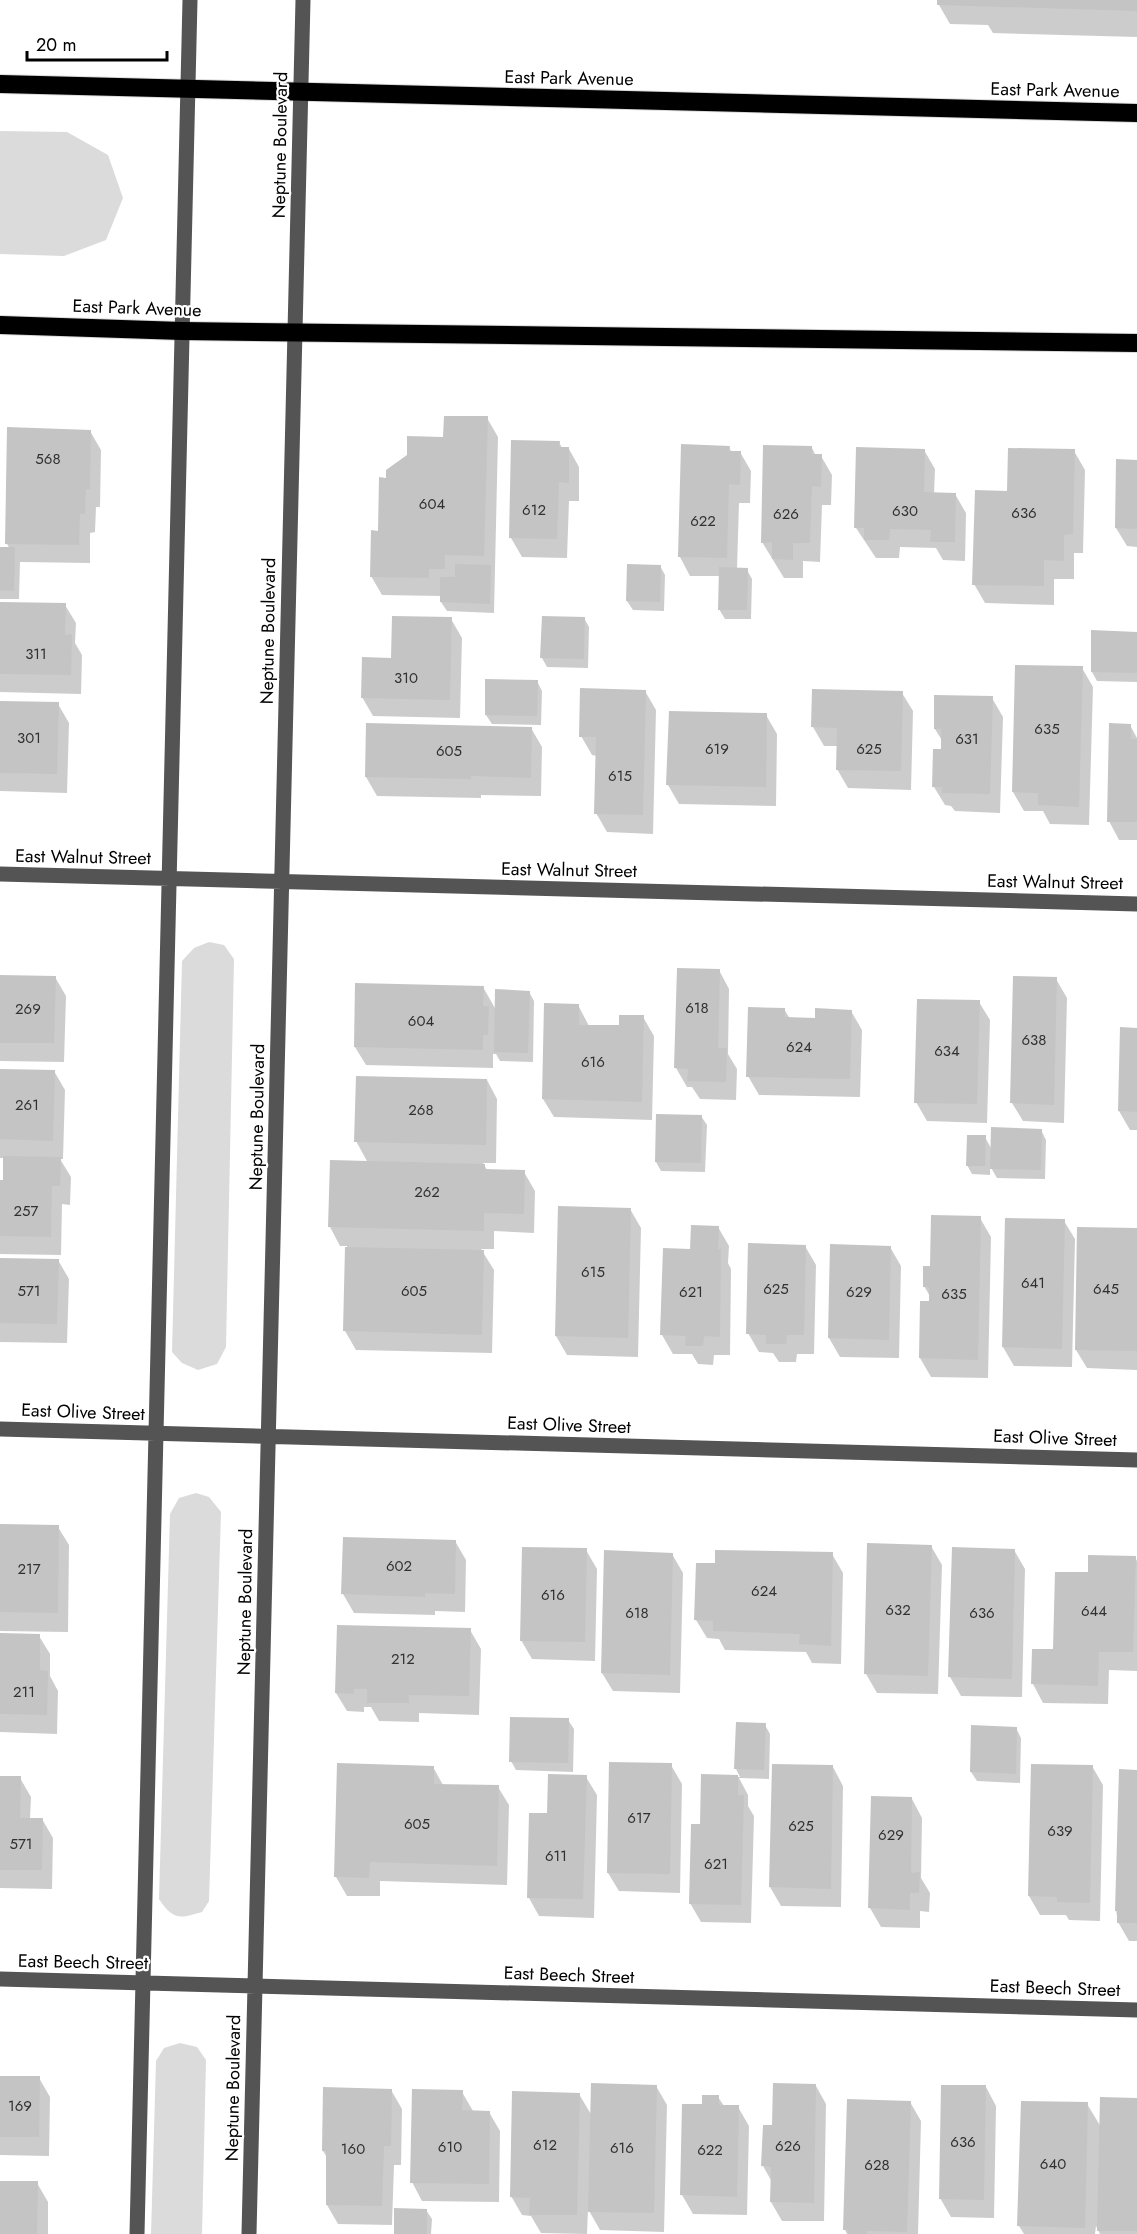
<svg xmlns="http://www.w3.org/2000/svg" width="1137" height="2234" font-family="Jost,sans-serif">
  <rect width="100%" height="100%" fill="#fff"/>
  <path fill="#dbdbdb" d="M0 131 67 132 108 155 123 198 106 240 64 256 0 254Z
    M209 942 224 945 234 959 226 1347 217 1364 198 1370 182 1363 172 1352 182 961 194 948Z
    M196 1493 209 1497 221 1512 209 1901 202 1912C179 1919 173 1920 159 1899L170 1514 179 1498Z
    M180 2043 197 2047 206 2060 202 2234H151L156 2061 164 2048Z"/>
  <path fill="#0003" d="M939 0H1137V37L993 33 988 25 950 24 939 5Z
    M487 418 498 437 494 613 447 611 441 602V596L382 595 371 576 387 479 445 439Z
    M90 431 101 450 100 507H96L95 532 90 533V563L20 562 19 599H0V548L10 549 7 544Z
    M559 442 562 448 569 449 579 467V501H569L567 558 522 557 511 538Z
    M729 447 732 453 740 452 751 471 750 503H739L737 569 747 570 752 579 751 619H725L719 609 720 576H690L680 557Z
    M812 448 816 456H821L832 475 831 505H822L820 562 803 561V578H784L762 542Z
    M924 450 935 469 934 494H955L966 513 965 561 943 560 936 548 900 547 899 558H876L856 528Z
    M1074 451 1085 470 1083 553H1074V579H1054V605L985 603 974 584 1008 492Z
    M1137 461V547L1127 546 1116 528Z
    M660 566 665 575 664 611 633 610 627 601Z
    M0 604 65 605 76 623 75 643 82 655 81 694 0 692Z
    M584 618 589 627 588 668 547 667 542 658Z
    M451 619 462 638 460 718 373 716 362 697Z
    M1137 634V682L1097 681 1092 672Z
    M1082 668 1093 687 1089 825 1050 824 1043 811H1024L1013 792Z
    M537 681 542 691 541 725 492 724 486 715Z
    M645 691 656 710 653 834 607 832 596 813 597 756 592 755 581 736Z
    M902 693 913 711 911 790 848 788 837 769 838 746H824L813 727Z
    M992 698 1003 717 1000 813 955 811 951 806 945 805 934 787 943 751V742L935 729Z
    M0 702 58 704 69 723 67 793 0 791Z
    M670 712 766 715 777 734 776 806 679 804 668 785Z
    M1130 725 1137 738V840H1119L1109 821Z
    M531 728 542 747 541 796 481 795V798L377 796 366 777Z
    M719 970 729 989 728 1054 737 1069 736 1100 700 1099 692 1087H687L676 1068Z
    M0 976 55 977 66 996 64 1062 0 1061Z
    M1056 979 1067 998 1064 1123 1023 1121 1012 1103Z
    M483 987 496 1010 529 992 534 1001 533 1062 500 1061 496 1054H493V1068L366 1065 355 1047Z
    M979 1002 990 1020 987 1123 927 1121 916 1102Z
    M578 1005 589 1026 620 1027 643 1017 654 1036 652 1120 554 1117 543 1099Z
    M784 1009 790 1019H816L851 1011 862 1030 860 1097 759 1095 748 1076Z
    M1137 1029V1130H1130L1119 1111Z
    M0 1070 54 1071 65 1090 63 1159H60L71 1177 70 1205 62 1204 61 1255 0 1254V1181H4V1158H0Z
    M487 1080 497 1099 496 1163H483L487 1170 524 1172 535 1191 534 1233 494 1231V1249H481L494 1270 492 1353 356 1350 345 1331 347 1246H340L330 1227 368 1163 356 1141Z
    M701 1116 707 1125 705 1172 661 1171 656 1162Z
    M1041 1130 1046 1140 1045 1179 997 1178 990 1166V1175L972 1174 967 1165 985 1137 992 1150Z
    M630 1209 641 1228 638 1357 567 1355 556 1336Z
    M980 1218 991 1237 988 1378 931 1377 920 1358 931 1302V1298L924 1286 931 1268Z
    M1064 1221 1075 1239 1072 1367 1014 1366 1003 1347Z
    M718 1227 729 1246 728 1263 731 1269 730 1355H714L713 1365 698 1364 692 1354H673L662 1335 664 1249 691 1250Z
    M1137 1229V1370L1087 1368 1076 1350Z
    M805 1246 816 1265 814 1354H797L796 1362H779L773 1353 759 1352 748 1333Z
    M890 1247 901 1266 899 1358 840 1357 829 1338Z
    M0 1259 58 1260 69 1279 67 1343 0 1342Z
    M0 1526 58 1527 69 1545 68 1632 0 1631Z
    M455 1541 466 1560 465 1612 435 1611V1615L354 1613 343 1594Z
    M869 1545 931 1546 942 1565 938 1694 877 1693 866 1674Z
    M586 1550 597 1569 595 1661 532 1659 521 1640Z
    M1014 1550 1025 1569 1022 1697 961 1696 950 1677Z
    M672 1554 683 1573 680 1693 613 1691 602 1673Z
    M832 1554 843 1573 841 1664 812 1663 806 1652 725 1650 719 1639 707 1638 696 1620 716 1564Z
    M1135 1557 1137 1561V1671L1109 1670 1108 1704 1043 1703 1033 1684 1054 1651 1089 1573Z
    M470 1630 481 1649 479 1715 419 1713V1722L379 1721 371 1707H364V1712L347 1711 336 1693Z
    M0 1635 39 1636 50 1654V1676L58 1691 57 1734 0 1732Z
    M568 1720 574 1729 573 1772 516 1770 511 1761Z
    M737 1724 765 1725 770 1734 769 1779 739 1778 748 1795V1806L754 1816 751 1923 701 1922 690 1903 701 1825 702 1775 740 1777 736 1769Z
    M1016 1728 1021 1738 1020 1783 977 1781 971 1772Z
    M1137 1753V1941H1129L1118 1922 1116 1910 1137 1771Z
    M671 1765 682 1784 680 1893 619 1891 608 1873Z
    M1092 1766 1103 1785 1100 1921 1069 1920 1066 1915H1040L1029 1896Z
    M433 1767 443 1785 498 1787 509 1805 507 1885 380 1881V1896H347L336 1877Z
    M833 1767 843 1786 841 1907 781 1906 770 1887Z
    M0 1777 20 1778 31 1797 30 1819H42L53 1838 52 1889 0 1888Z
    M586 1777 597 1795 594 1918 539 1916 529 1898 549 1815Z
    M912 1799 922 1818 921 1878 930 1893 929 1912 920 1911V1928L881 1927 870 1908Z
    M0 2077 39 2078 50 2097 49 2156 0 2155Z
    M656 2086 667 2105 664 2232 600 2230 588 2209 587 2234 541 2233 531 2216 522 2215 511 2196 579 2094 592 2116Z
    M816 2086 826 2104 824 2221H782L771 2202 772 2182 763 2166 774 2126Z
    M986 2087 996 2106 994 2218 951 2217 940 2198Z
    M391 2090 402 2109 401 2165H394L392 2225 338 2224 327 2205 328 2159 323 2151Z
    M462 2092 473 2111 489 2112 500 2131 499 2202 422 2201 412 2182Z
    M718 2097 724 2106 738 2107 749 2126 747 2215 693 2214 682 2195Z
    M1137 2099V2234H1100L1096 2226 1095 2234H1024L1019 2226 1087 2104 1101 2127Z
    M910 2102 921 2121 918 2234H847L845 2230Z
    M0 2182 37 2183 48 2202V2234H0Z
    M426 2210 432 2219 431 2234H395Z"/>
  <path fill="#c4c4c4" d="M937 0H1137V11L937 5Z
    M444 416H488L484 556 445 555V569H429V578L370 577 371 530 378 531 379 477 386 478V470L407 455V436L443 437Z
    M7 427 91 430 90 489H86L85 514H80L79 545 5 544Z
    M511 440 560 441 559 447H569V483L559 482 557 539 509 538Z
    M681 444 730 446 729 451H741L740 485 729 484 727 558 678 557Z
    M763 445 812 446V454H822L821 487 812 486 810 543H793V560L772 559V542L761 543Z
    M856 447 925 449 924 492 956 493 955 542H930L931 530 890 529 889 540H864V528H854Z
    M1008 448 1075 449 1073 534 1064 535V561L1044 560V586L972 585 975 490 1007 491Z
    M1116 459 1137 460V529L1115 528Z
    M0 547H15L14 591 0 590Z
    M455 564 491 565 490 604 440 602V577H455Z
    M627 564 661 565 660 602 626 601Z
    M719 567 748 568 747 610H718Z
    M0 602 66 603 65 635 72 634 71 675 0 674Z
    M392 616 452 617 450 700 361 698 362 657 391 658Z
    M542 616 585 617 584 659 540 658Z
    M1091 630 1137 632V673L1091 672Z
    M1015 665 1083 666 1079 807 1038 805V793L1012 792Z
    M485 679 538 680 537 716 485 715Z
    M580 688 646 690 643 815 594 814 596 737H579Z
    M812 689 903 691 901 771 836 770 837 728 811 727Z
    M934 695 993 696 990 794 942 793V787H932L933 749H941V729H934Z
    M0 701 59 702 57 774 0 773Z
    M669 711 767 713 766 787 666 785Z
    M366 723 532 727 531 778 471 776V779L365 777Z
    M1109 723 1131 724V739H1137V822H1107Z
    M677 968 720 969 718 1048H727L726 1082 687 1081 688 1069 674 1068Z
    M0 975 56 976 54 1043H0Z
    M1013 976 1057 977 1054 1105 1010 1103Z
    M355 983 484 986 483 1006H489L488 1035H483V1050L354 1047Z
    M495 989 530 991 528 1053 494 1052Z
    M917 999 980 1000 977 1104 914 1103Z
    M544 1003 579 1004V1025H619V1015H644L642 1102 542 1099Z
    M748 1007 785 1008V1017L815 1018V1008L852 1010 850 1079 746 1077Z
    M1120 1027 1137 1028V1112L1118 1111Z
    M0 1069 55 1070 53 1141 0 1139Z
    M356 1076 487 1079 486 1145 354 1142Z
    M656 1114 702 1115 701 1163 655 1162Z
    M991 1127 1042 1129 1041 1170 990 1169Z
    M967 1135H986L985 1166H966Z
    M3 1156 61 1157 60 1186H52L51 1237 0 1236V1180H3Z
    M330 1160 485 1164V1169L525 1170 524 1214 484 1213V1231L328 1227Z
    M558 1206 631 1208 628 1338 555 1336Z
    M931 1215 981 1216 978 1360 919 1358 920 1301H929V1287H923V1266H930Z
    M1005 1218 1065 1219 1062 1349 1002 1347Z
    M691 1225 719 1226 718 1249H721L720 1337 704 1336 703 1346H685L686 1336 660 1335 663 1248 690 1249Z
    M1077 1227 1137 1228V1351L1075 1350Z
    M748 1243 806 1245 804 1335H787L786 1344H766V1335L746 1334Z
    M830 1244 891 1246 889 1340 828 1338Z
    M345 1247 484 1250 482 1335 343 1331Z
    M0 1258 59 1259 57 1324 0 1323Z
    M0 1524 59 1525 58 1613 0 1612Z
    M343 1537 456 1540 455 1594 425 1593V1597L341 1594Z
    M867 1543 932 1545 928 1676 864 1674Z
    M522 1547 587 1548 585 1642 520 1641Z
    M952 1547 1015 1549 1012 1679 948 1677Z
    M604 1550 673 1553 670 1675 601 1673Z
    M715 1550 833 1552 831 1646 799 1644 800 1634 713 1631V1621L694 1620 696 1563H715Z
    M1088 1555 1136 1556 1133 1652H1099L1098 1686 1031 1684 1032 1649H1053L1055 1572H1088Z
    M337 1625 471 1628 469 1696 409 1695V1703H367V1689H354V1694L335 1693Z
    M0 1633 40 1634V1670L48 1671 47 1715 0 1714Z
    M510 1717 569 1718 568 1763 509 1762Z
    M736 1722 766 1723 764 1770 734 1769Z
    M971 1725 1017 1727 1016 1774 970 1772Z
    M609 1762 672 1763 670 1874 607 1873Z
    M337 1763 434 1766V1784L499 1785 497 1866 370 1862 369 1878 334 1877Z
    M772 1764 833 1765 831 1889 769 1887Z
    M1031 1764 1093 1765 1090 1903 1057 1902V1897L1028 1896Z
    M1119 1769 1137 1770V1923H1117V1911H1115Z
    M548 1774 587 1775 583 1899 527 1898 529 1813H547Z
    M701 1774 738 1775V1795H744L741 1905 689 1904 691 1824H700Z
    M0 1776H21L20 1818H43L42 1870H0Z
    M871 1796 912 1797 911 1873 920 1872 919 1893H910V1910L868 1908Z
    M0 2076H40L39 2137H0Z
    M591 2083 657 2085 654 2213 588 2212Z
    M773 2083 816 2084 814 2203 770 2202 771 2167 761 2166 763 2125H772Z
    M941 2085H986L984 2200 939 2199Z
    M323 2087 392 2089 391 2146H384L382 2206 326 2205V2151H322Z
    M412 2089 463 2090 462 2110 490 2111 489 2184 410 2183Z
    M512 2091 580 2093 577 2215H529L530 2198 510 2197Z
    M702 2095H719V2105H739L737 2197 680 2195 682 2104H702Z
    M1100 2097 1137 2098V2231H1097Z
    M847 2099 911 2101 907 2232 867 2231V2234H848V2230H843Z
    M1021 2101 1088 2102 1085 2228 1017 2226Z
    M0 2181H38L37 2234H0Z
    M394 2208 427 2209V2234H394Z"/>
  <g fill="none" stroke-linecap="round" stroke-linejoin="round">
    <defs>
      <path id="highway" d="M0 84 1137 113
        M0 325 182 331 1137 343"/>
    </defs>
    <use href="#highway" stroke="#dbdbdb" stroke-width="20"/>
    <path stroke="#545454" stroke-width="15" d="M0 874 1137 904
      M0 1429 1137 1460
      M0 1979 1137 2010
      M137 2234 190 0
      M249 2234 303 0"/>
    <use href="#highway" stroke="#000" stroke-width="18"/>
  </g>
  <g text-anchor="middle" stroke-width="4.5" stroke-linejoin="round" paint-order="stroke">
    <g font-size="15" fill="#313131">
      <text x="48" y="464">568</text>
      <text x="432" y="509">604</text>
      <text x="534" y="515">612</text>
      <text x="905" y="516">630</text>
      <text x="1024" y="518">636</text>
      <text x="786" y="519">626</text>
      <text x="703" y="526">622</text>
      <text x="36" y="659">311</text>
      <text x="406" y="683">310</text>
      <text x="1047" y="734">635</text>
      <text x="29" y="743">301</text>
      <text x="967" y="744">631</text>
      <text x="717" y="754">619</text>
      <text x="869" y="754">625</text>
      <text x="449" y="756">605</text>
      <text x="620" y="781">615</text>
      <text x="697" y="1013">618</text>
      <text x="28" y="1014">269</text>
      <text x="421" y="1026">604</text>
      <text x="1034" y="1045">638</text>
      <text x="799" y="1052">624</text>
      <text x="947" y="1056">634</text>
      <text x="593" y="1067">616</text>
      <text x="27" y="1110">261</text>
      <text x="421" y="1115">268</text>
      <text x="427" y="1197">262</text>
      <text x="26" y="1216">257</text>
      <text x="593" y="1277">615</text>
      <text x="1033" y="1288">641</text>
      <text x="776" y="1294">625</text>
      <text x="1106" y="1294">645</text>
      <text x="29" y="1296">571</text>
      <text x="414" y="1296">605</text>
      <text x="691" y="1297">621</text>
      <text x="859" y="1297">629</text>
      <text x="954" y="1299">635</text>
      <text x="399" y="1571">602</text>
      <text x="29" y="1574">217</text>
      <text x="764" y="1596">624</text>
      <text x="553" y="1600">616</text>
      <text x="898" y="1615">632</text>
      <text x="1094" y="1616">644</text>
      <text x="637" y="1618">618</text>
      <text x="982" y="1618">636</text>
      <text x="403" y="1664">212</text>
      <text x="24" y="1697">211</text>
      <text x="639" y="1823">617</text>
      <text x="417" y="1829">605</text>
      <text x="801" y="1831">625</text>
      <text x="1060" y="1836">639</text>
      <text x="891" y="1840">629</text>
      <text x="21" y="1849">571</text>
      <text x="556" y="1861">611</text>
      <text x="716" y="1869">621</text>
      <text x="20" y="2111">169</text>
      <text x="963" y="2147">636</text>
      <text x="545" y="2150">612</text>
      <text x="788" y="2151">626</text>
      <text x="450" y="2152">610</text>
      <text x="622" y="2153">616</text>
      <text x="353" y="2154">160</text>
      <text x="710" y="2155">622</text>
      <text x="1053" y="2169">640</text>
      <text x="877" y="2170">628</text>
    </g>
    <g font-size="18" fill="#000" stroke="#fff">
      <text transform="translate(569 78) rotate(1)" y="6">East Park Avenue</text>
      <text transform="translate(1055 90) rotate(1)" y="6">East Park Avenue</text>
      <text transform="translate(280 145) rotate(-89)" y="6">Neptune Boulevard</text>
      <text transform="translate(137 308) rotate(2)" y="6">East Park Avenue</text>
      <text transform="translate(268 631) rotate(-89)" y="6">Neptune Boulevard</text>
      <text transform="translate(83 857) rotate(1)" y="6">East Walnut Street</text>
      <text transform="translate(569 870) rotate(1)" y="6">East Walnut Street</text>
      <text transform="translate(1055 882) rotate(1)" y="6">East Walnut Street</text>
      <text transform="translate(257 1117) rotate(-89)" y="6">Neptune Boulevard</text>
      <text transform="translate(83 1412) rotate(2)" y="6">East Olive Street</text>
      <text transform="translate(569 1425) rotate(2)" y="6">East Olive Street</text>
      <text transform="translate(1055 1438) rotate(2)" y="6">East Olive Street</text>
      <text transform="translate(245 1602) rotate(-89)" y="6">Neptune Boulevard</text>
      <text transform="translate(83 1962) rotate(1)" y="6">East Beech Street</text>
      <text transform="translate(569 1975) rotate(2)" y="6">East Beech Street</text>
      <text transform="translate(1055 1988) rotate(2)" y="6">East Beech Street</text>
      <text transform="translate(233 2088) rotate(-89)" y="6">Neptune Boulevard</text>
    </g>
  </g>
  <path d="M27 51v9h140v-9" fill="none" stroke="#000000" stroke-width="3"/>
  <text x="36" y="51" font-size="18" fill="#000000" stroke="#ffffff" stroke-width="4.5" paint-order="stroke">20 m</text>
</svg>
